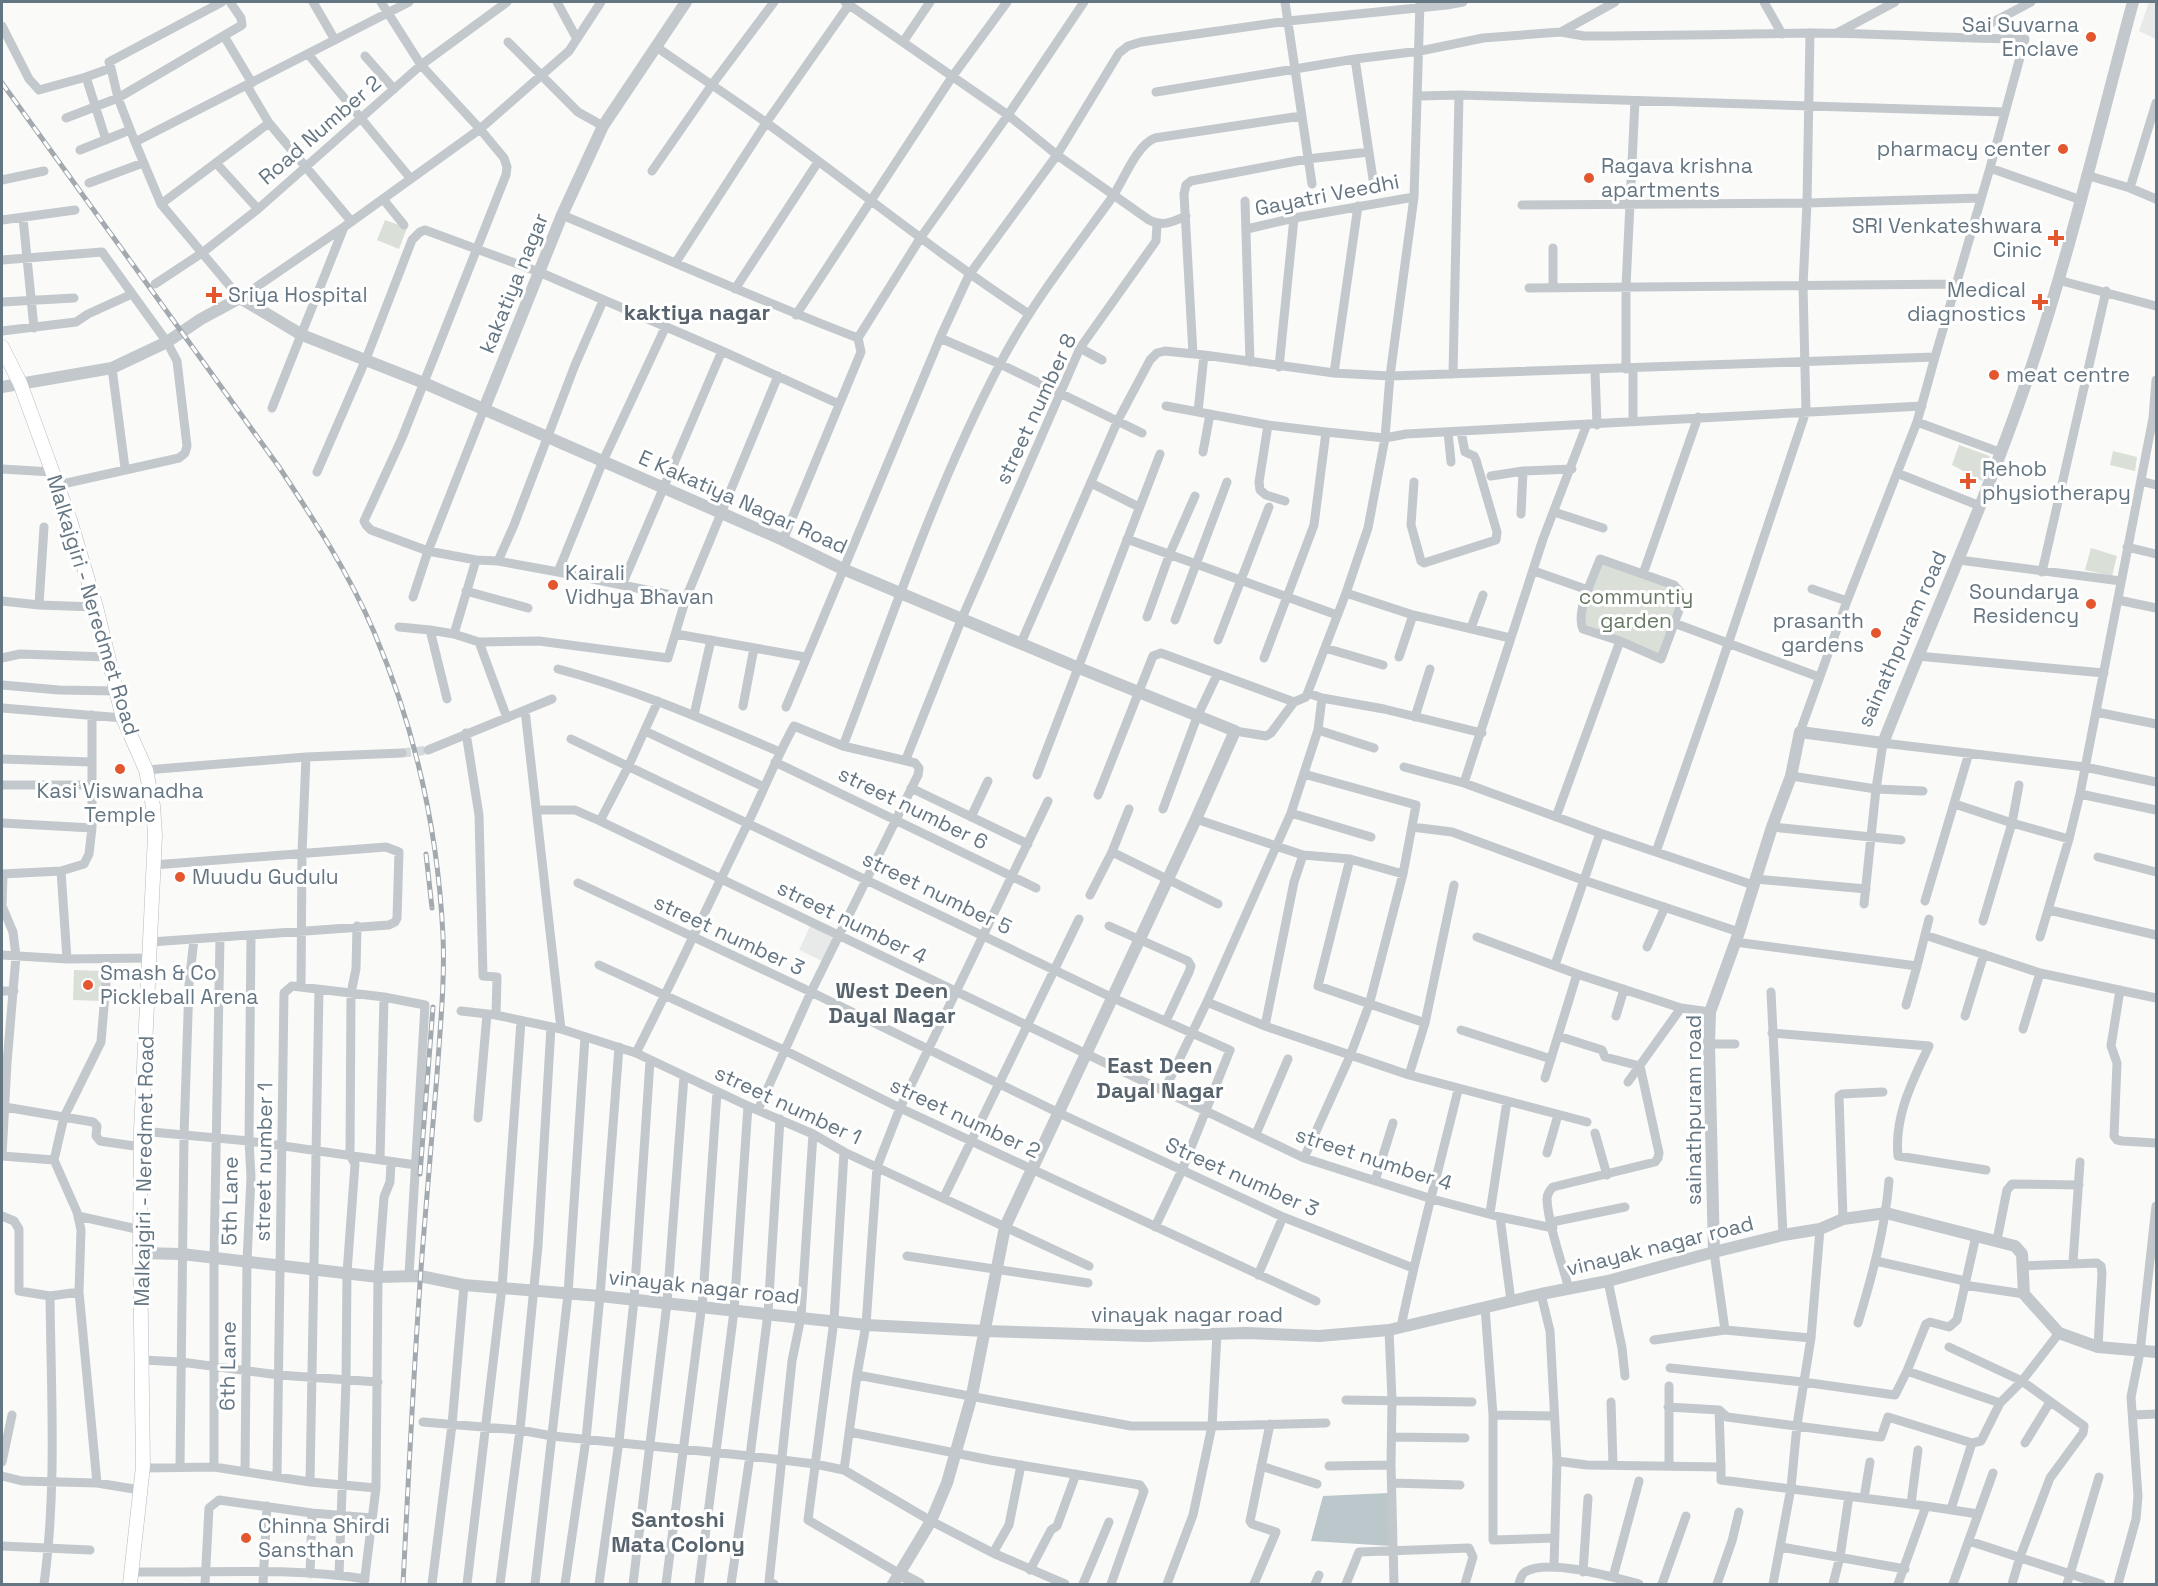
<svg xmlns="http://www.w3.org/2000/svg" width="2158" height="1586" font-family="'Space Grotesk',sans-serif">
  <rect width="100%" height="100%" fill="#fafaf8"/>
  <path fill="#e8e9e9" d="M2149 2H2156V39L2139 31Z
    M810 926 834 938 824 962 799 950Z"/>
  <path fill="#dadfd7" d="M385 220 407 228 399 249 377 240Z
    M1959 445 1990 456 1982 481 1952 465Z
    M2113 451 2137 457 2135 471 2110 465Z
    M2091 548 2117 556 2112 576 2085 570Z
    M1599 562 1674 585 1679 605 1661 659 1581 625Z
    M74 970 102 971 101 1001 73 1000Z"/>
  <path fill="#bbc7cb" d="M1389 1493 1391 1546 1311 1541 1323 1496Z"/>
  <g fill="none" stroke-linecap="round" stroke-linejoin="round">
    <path stroke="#d5d9db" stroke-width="9" stroke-dasharray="9 4.5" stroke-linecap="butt" d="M402 753 428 750"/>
    <defs>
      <path id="secondary" d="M2 347 20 383 70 520 96 607 123 718 146 770 153 806 155 835 141 1131 140 1253 143 1466 130 1584"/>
    </defs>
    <use href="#secondary" stroke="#b3babf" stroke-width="15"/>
    <path stroke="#c3c8cc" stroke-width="9" d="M313 2 335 40
      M381 2 421 65 480 129 504 158 507 167 506 175 402 438 364 521 366 525 371 530 428 551 476 560 498 561 558 572 686 598
      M557 2 577 39
      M845 2 1008 115 1057 155 1149 220C1163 227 1172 222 1186 216
      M1285 2 1312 184
      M1764 2 1782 34
      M2 26 29 79 39 90 86 77 111 68 118 98 135 142 161 204 240 298 344 227 480 129 569 51 601 2
      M1561 32 1615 2
      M1837 33 1895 2
      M224 36 252 83
      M1963 38 2031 2
      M508 42 578 112 603 126
      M903 42 930 2
      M655 46C692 72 731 97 768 124 855 187 939 255 1029 314
      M308 54 411 179
      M365 56 394 89
      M1355 59 1373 179
      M111 68 109 62 222 2
      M86 77 106 140
      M247 86 269 123 351 221
      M1156 92 1355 59 1420 51 1483 38 1561 32 1584 36C1660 36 1736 34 1812 33 1883 33 1954 39 2025 39L1990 168
      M1418 96 1459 95
      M66 118 118 98 242 25 241 18 230 2
      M135 142 409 2
      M80 150 130 130
      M216 163 258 209
      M652 171 711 86 774 2
      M2086 175 2130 188 2156 199
      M2 180 44 171
      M89 183 143 163
      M2130 188 2156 103
      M383 199 404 225
      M1245 201 1250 362
      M161 204 269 123
      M1522 205 1807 203 1981 198
      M562 215C661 256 758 300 858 338
      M23 218 34 328
      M2 220 75 210
      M1247 229 1294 218 1414 197
      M1553 248V288
      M2 260 102 252 167 342 177 361 187 446 185 453 179 458 58 485
      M676 262 766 123 851 2
      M2058 280 2156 306
      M155 284 202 253 258 209 421 65 507 2
      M1529 288 1958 284
      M735 289 818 162
      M2 302 74 298
      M796 315 952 77 1007 2
      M2 331 76 322 88 314 132 294
      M940 338 1000 364 1142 433
      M1080 348 1102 360
      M1193 354 1184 194 1186 185 1191 181 1307 159 1369 152
      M1279 367 1294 218
      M112 368 125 468
      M1626 369V286L1635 101
      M1633 369V421
      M1595 371 1597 425
      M1334 373 1358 206
      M1453 374 1459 95 2005 112
      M1166 406 1268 425 1326 432 1385 438 1406 434 1922 406
      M272 408 344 227
      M1198 412 1204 355
      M1917 422 2002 453
      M1268 425 1259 482 1260 490 1266 495 1285 501
      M1448 432 1451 462
      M1203 452 1210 414
      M2 469 52 472
      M317 472 366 359 412 240 420 232 425 230 539 272 722 351 839 404
      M1897 473 1980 506
      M1491 476 1523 471 1572 469
      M2141 481 2156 485
      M1414 482 1411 525 1421 561 1424 563 1496 540 1497 532 1476 460 1474 456 1465 452 1461 432
      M1091 483 1139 507
      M1554 512 1603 528
      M1521 514 1523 471
      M1127 539 1337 615
      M783 540 861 352 858 338 921 237 1008 115 1084 2
      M2127 547 2156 554
      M1600 559 1674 585 1680 592 1681 605 1661 659 1620 641 1583 629C1575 612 1594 576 1600 559Z
      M1959 560 2121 581
      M498 561 514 525 575 365 603 301
      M1534 571 1588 590
      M558 572 603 461 665 328
      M2042 572 2106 291
      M1643 574 1698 417
      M622 585 722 351
      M1812 589 1847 601
      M466 591 528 608
      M1346 593 1413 615 1510 638
      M413 597 428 551 484 409
      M2118 600 2156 608
      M2 601 39 605 96 607
      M39 605 44 527
      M1147 617 1170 553 1195 496
      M1175 620 1227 482
      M1674 623 1819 677
      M399 627 430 630
      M1471 628 1483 595
      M454 634 476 560
      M676 634 805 657
      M1218 640 1269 507
      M479 642 507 718
      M1021 643 1118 420 1150 360 1157 353 1165 351 1204 355 1334 373 1390 376 1935 357 1990 168 2081 200
      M1325 648 1383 665
      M1917 656 2104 673
      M1399 657 1413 615
      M2 658 20 654 107 657
      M1264 658 1314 525 1326 432
      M558 669C637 690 705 720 780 752
      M2 685 59 690 116 691
      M1308 693 1322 698 1384 709 1482 733
      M447 699 430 630 454 634 479 642 539 641 668 658 686 598 778 376
      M743 706 754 648
      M786 707 940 338 969 275 1057 155 1119 53 1128 46 1141 42 1288 21 1447 5 1463 2
      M2 708 123 718
      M525 710 561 1029
      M2096 712 2156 724
      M694 715 711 640
      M1415 717 1430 669
      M1318 730 1374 748
      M645 731 764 787
      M1235 731 1266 736 1271 733 1294 702 1306 697 1346 593 1368 528 1385 438 1390 376 1414 197 1420 2
      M1800 732 1847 601 1917 422 1935 357
      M466 733 479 815 483 976 497 977 496 1015
      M571 739 1113 998 1230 1050 1182 1170 1155 1227
      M843 746C892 618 936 486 1000 364 1030 306 1072 253 1111 199 1123 182 1136 145 1155 138L1301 116
      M428 750 552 699
      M2 759 91 762
      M906 759 962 618 1080 348 1156 241 1157 224
      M775 762 1036 888
      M1404 767 1464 783 1600 833 1753 885
      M146 770 306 757 402 753
      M1304 774 1416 805 1403 874 1369 1005 1350 1056 1304 1158
      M1037 775 1160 454
      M1791 776 1876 789 1923 791
      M1464 783 1543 539 1587 424
      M2 785H91
      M911 788 1028 844
      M2080 794 2156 810
      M1098 795 1153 656 1161 653 1294 702
      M1955 804 2012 823 2019 785
      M1129 809 1112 852 1218 904
      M1163 809 1197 717 1217 675
      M537 810H575L600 821 1304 1158 1432 1199 1500 1217 1553 1228
      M1291 813 1371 837
      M971 817 988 781
      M1556 817 1620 641
      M1196 819 1303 855 1350 859 1403 874
      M600 821 629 765 658 701
      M2 823 92 828
      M1412 827 1452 832 1583 880 1739 932
      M1772 827 1901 840
      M1656 852 1715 683 1806 411 1803 286 1807 203 1810 33
      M2098 857 2156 872
      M1350 859 1318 986 1425 1023
      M61 871 84 864 89 854 92 828V715
      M2 874 61 871 67 959 149 958
      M1755 879 1866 889
      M578 883 811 992 1059 1113 1283 1217 1413 1268
      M1090 895 1112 852
      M1925 901 1969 753
      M1864 904 1876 789 1883 743 2085 767 2156 782
      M2049 910 2156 935
      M1983 921 2012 823 2069 839
      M1109 926 1188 961 1191 966 1189 972 1166 1021
      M1925 935 2040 973 2156 998
      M1477 937 1577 974 1681 1008 1710 1012
      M2040 937 2069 839 2080 794 2153 418 2156 380
      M151 942 389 925 395 922 397 918 399 852 386 847 154 865
      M1735 942 1917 966 1929 919
      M1647 947 1665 907
      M2 955 67 959
      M599 965 784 1050 900 1108 1316 1301
      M1555 965 1600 833
      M301 987 302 853 306 757
      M2120 990 2111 1046 2117 1063 2114 1136 2117 1140 2122 1141 2156 1143
      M2 991H14
      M1771 992 1783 1235
      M1207 1002 1265 1026 1409 1075 1587 1122
      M1906 1005 1917 966
      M461 1011 496 1015 561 1029 636 1053 748 1106 813 1134 844 1152 1089 1266
      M1616 1016 1624 989
      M1965 1016 1984 954
      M1265 1026 1294 882 1303 855
      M2023 1029 2040 973
      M1461 1030 1551 1059
      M1772 1033 1929 1046C1913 1080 1894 1116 1898 1156L1986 1170
      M1558 1036 1602 1050 1605 1057 1640 1066 1659 1153 1658 1158 1655 1162 1553 1187C1549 1191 1547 1194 1547 1199 1548 1224 1562 1263 1569 1289
      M1709 1044H1735
      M636 1053C674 978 710 901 747 825 763 792 776 758 794 726L843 746 915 763 919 768 918 775 811 992 758 1110
      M1409 1075 1425 1023 1454 885
      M1545 1078 1577 974
      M1628 1082 1681 1008
      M1164 1091 1207 1002 1291 813 1318 730 1322 698
      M5 1107 93 1122 97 1126 96 1136 100 1141 141 1147
      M478 1118 487 1014
      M141 1131 249 1141 416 1165
      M1595 1133 1607 1175
      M1256 1134 1288 1059
      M844 1152 834 1320 808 1520 900 1574
      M1547 1153 1558 1115
      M2 1156 7 1063 16 956 13 932 2 906 3 874
      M2 1156 54 1160
      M380 1160 384 997
      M1375 1181 1393 1123
      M944 1197 1079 919
      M1490 1213 1507 1101
      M2 1216 14 1221 19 1229V1291L50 1296 79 1292
      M78 1216 141 1230
      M1500 1217 1511 1301
      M1843 1219 1839 1096 1842 1094 1883 1092
      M1552 1222 1625 1207
      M1997 1240 2007 1190 2012 1184 2079 1185
      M1714 1252 1725 1330 1811 1338
      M907 1256 1088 1283
      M1876 1261 1965 1281
      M2073 1262 2080 1162
      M2022 1266 2097 1263 2101 1266 2102 1273 2098 1347
      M1258 1275 1283 1217
      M1608 1281 1622 1348 1625 1376
      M1964 1285 2024 1294
      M1541 1294 1550 1331 1557 1461 1554 1566
      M1485 1307 1493 1415V1540L1555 1538
      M1858 1323C1872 1276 1885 1230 1889 1181
      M1401 1327C1417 1247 1439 1169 1458 1090
      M1389 1330 1392 1400 1391 1465 1394 1584
      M1654 1340 1725 1330
      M1949 1347 2022 1381 2084 1426 2083 1433 2050 1478 2020 1557 2012 1584
      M143 1360 181 1362 279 1375 378 1382
      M1670 1368 1803 1382 1895 1395 1907 1371 1926 1324 1930 1322 1949 1327 1957 1320 1976 1236
      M1907 1371 2000 1403
      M857 1375 1131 1426H1212L1326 1423
      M1346 1400 1472 1402
      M1611 1402 1613 1464
      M1668 1407 1719 1410 1727 1417 1881 1437 1888 1417 1972 1443
      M1719 1410 1721 1467
      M1493 1415 1553 1416
      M2133 1415 2156 1414
      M423 1422 520 1430 552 1436 750 1456 815 1464 844 1470 931 1521 993 1553 1065 1584
      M850 1432 990 1460 1140 1485 1144 1491 1111 1584
      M1392 1437 1465 1438
      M2025 1443 2050 1402
      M1557 1461 1587 1465 1721 1467V1480L1926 1506 1978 1514
      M2 1462 12 1415
      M1669 1464V1386
      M180 1466 184 1136 189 984 194 939
      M1261 1466 1317 1484
      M1329 1466 1391 1465
      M214 1467V1259L220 937
      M143 1468 214 1467 310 1482 376 1488
      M844 1470 857 1375 866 1325 877 1167 900 1108 1048 801
      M245 1472 247 1261 251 1177 249 1141 251 936
      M2 1476 22 1481 97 1483 140 1490
      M277 1477 284 993 292 986 384 997 425 1005 409 1275
      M310 1482 319 990
      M97 1483 79 1292 81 1230 77 1212 54 1160 64 1117 101 1042 108 959
      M1392 1483 1460 1485
      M1864 1498 1870 1462
      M1911 1504 1918 1450
      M1951 1509 1972 1443 1981 1441 2000 1403 2022 1381 2059 1333
      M1969 1541 2101 1584
      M2 1546 90 1550
      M1781 1547 1905 1569
      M993 1553 1009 1525 1021 1465
      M1030 1570 1051 1530 1057 1526 1076 1474
      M132 1572C209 1573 288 1567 365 1579
      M1583 1572 1588 1498
      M310 1574 312 1513
      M339 1575 346 1381 347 1273 355 1164 350 1155 351 993 356 969 357 926
      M1613 1577 1639 1481
      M44 1584C57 1489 51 1392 50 1296
      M205 1584 209 1508 219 1500 312 1513 372 1518
      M263 1584 267 1506
      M364 1584 376 1488 378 1277 384 1197 390 1182 391 1162
      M432 1584 452 1425 464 1285
      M467 1584 502 1287 521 1021
      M500 1584 520 1430 538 1246 551 1027
      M535 1584 568 1294 585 1037
      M565 1584 586 1439 600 1296 619 1047
      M599 1584 619 1441 634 1300 650 1061
      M633 1584 667 1303 684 1076
      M666 1584 703 1296 717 1092
      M699 1584 734 1311 748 1106
      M731 1584 750 1456 768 1313 780 1119
      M774 1584 769 1582 792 1361 801 1317 813 1134
      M1083 1584 1109 1522
      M1167 1584 1193 1515 1212 1426 1217 1334
      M1254 1584 1276 1532 1252 1524 1250 1521 1270 1424
      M1315 1584 1319 1575
      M1346 1584 1359 1552 1469 1548 1473 1557 1465 1584
      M1519 1584C1520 1580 1521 1575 1525 1572 1548 1558 1613 1577 1639 1584
      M1662 1584 1686 1516
      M1717 1584 1732 1541 1739 1512
      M1773 1584 1791 1488 1797 1425 1811 1338 1820 1229
      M1833 1584 1840 1557 1849 1496
      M1898 1584 1926 1506
      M1953 1584 1993 1473
      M2067 1584 2099 1477
      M2118 1584 2136 1519 2138 1496 2131 1397 2140 1352 2156 1206"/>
    <path stroke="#c3c8cc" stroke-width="12" d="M2 387 112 368 167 342 201 319 240 298 302 335 424 383 783 540 843 569 1079 668 1235 731 1196 819 1005 1227 972 1395 947 1483 931 1521 893 1584
      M484 409 562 215 603 126 686 2
      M1714 1252 1709 1044 1710 1012 1739 932 1772 827 1791 776 1800 732 1883 743C1931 621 1986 501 2028 377 2070 254 2099 127 2133 2
      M140 1253 182 1254 378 1277 420 1276 464 1285 600 1296 866 1325 985 1331 1146 1336 1246 1333 1319 1336 1389 1330 1541 1294 1608 1281 1714 1252 1783 1235 1820 1229 1843 1219 1886 1213 2015 1246 2022 1254 2024 1294 2059 1333 2098 1347 2156 1352
      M900 1574 919 1584"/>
    <use href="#secondary" stroke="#fff" stroke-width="14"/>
    <defs>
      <path id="rail" d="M2 83 279 467C314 520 349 573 374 632 415 728 438 832 443 936 445 982 440 1029 437 1075 432 1131 428 1187 423 1243 414 1356 409 1471 403 1584
        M426 854 432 908
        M420 1174 433 1007"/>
    </defs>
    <use href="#rail" stroke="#a2aab0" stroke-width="5"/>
    <use href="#rail" stroke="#fff" stroke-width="3" stroke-dasharray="9" stroke-linecap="butt"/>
  </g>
  <g fill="#e4572e" stroke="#fff" stroke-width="2">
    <circle cx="2091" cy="37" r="6"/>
    <circle cx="2063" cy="149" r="6"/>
    <circle cx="1589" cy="178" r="6"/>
    <path d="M2053 229h6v6h6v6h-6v6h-6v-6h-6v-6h6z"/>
    <path d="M211 286h6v6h6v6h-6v6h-6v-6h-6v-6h6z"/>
    <path d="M2037 293h6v6h6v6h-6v6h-6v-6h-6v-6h6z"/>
    <circle cx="1994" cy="375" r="6"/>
    <path d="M1965 472h6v6h6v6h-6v6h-6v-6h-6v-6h6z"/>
    <circle cx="553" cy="585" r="6"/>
    <circle cx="2091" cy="604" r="6"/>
    <circle cx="1876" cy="633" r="6"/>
    <circle cx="120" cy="769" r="6"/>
    <circle cx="180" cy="877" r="6"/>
    <circle cx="88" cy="985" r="6"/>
    <circle cx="246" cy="1538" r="6"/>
  </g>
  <g text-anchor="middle" stroke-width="6" stroke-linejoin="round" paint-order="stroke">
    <g font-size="21" fill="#657683" stroke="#fff" text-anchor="start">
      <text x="2079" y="32" text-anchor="end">Sai Suvarna<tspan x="2079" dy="24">Enclave</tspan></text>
      <text x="2051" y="156" text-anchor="end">pharmacy center</text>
      <text x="1601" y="173">Ragava krishna<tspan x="1601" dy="24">apartments</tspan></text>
      <text x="2042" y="233" text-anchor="end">SRI Venkateshwara<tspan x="2042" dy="24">Cinic</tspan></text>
      <text x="2026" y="297" text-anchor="end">Medical<tspan x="2026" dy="24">diagnostics</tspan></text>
      <text x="228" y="302">Sriya Hospital</text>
      <text x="2006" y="382">meat centre</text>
      <text x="1982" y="476">Rehob<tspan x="1982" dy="24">physiotherapy</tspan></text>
      <text x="565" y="580">Kairali<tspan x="565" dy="24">Vidhya Bhavan</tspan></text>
      <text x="2079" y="599" text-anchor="end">Soundarya<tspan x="2079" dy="24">Residency</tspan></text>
      <text x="1864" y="628" text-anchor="end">prasanth<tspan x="1864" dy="24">gardens</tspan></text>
      <text x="120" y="798" text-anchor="middle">Kasi Viswanadha<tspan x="120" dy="24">Temple</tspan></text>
      <text x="192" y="884">Muudu Gudulu</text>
      <text x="100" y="980">Smash &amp; Co<tspan x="100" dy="24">Pickleball Arena</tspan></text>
      <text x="258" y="1533">Chinna Shirdi<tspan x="258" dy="24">Sansthan</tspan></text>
    </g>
    <g font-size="21" fill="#657683" stroke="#fff">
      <text transform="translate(320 130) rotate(-41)" y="7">Road Number 2</text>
      <text transform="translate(1327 195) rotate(-11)" y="7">Gayatri Veedhi</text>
      <text transform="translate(514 283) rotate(-68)" y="7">kakatiya nagar</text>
      <text transform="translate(1036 409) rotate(-65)" y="7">street number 8</text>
      <text transform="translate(743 502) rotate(24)" y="7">E Kakatiya Nagar Road</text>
      <text transform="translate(93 605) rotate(73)" y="7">Malkajgiri - Neredmet Road</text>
      <text transform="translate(1902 639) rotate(-66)" y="7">sainathpuram road</text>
      <text transform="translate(913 808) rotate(26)" y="7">street number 6</text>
      <text transform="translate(937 893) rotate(26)" y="7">street number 5</text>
      <text transform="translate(852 922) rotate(26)" y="7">street number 4</text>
      <text transform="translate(729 935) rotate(25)" y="7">street number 3</text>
      <text transform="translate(788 1105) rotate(25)" y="7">street number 1</text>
      <text transform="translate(1694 1110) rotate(-90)" y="7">sainathpuram road</text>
      <text transform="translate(965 1118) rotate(25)" y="7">street number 2</text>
      <text transform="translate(1374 1159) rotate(18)" y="7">street number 4</text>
      <text transform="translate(264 1162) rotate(-89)" y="7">street number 1</text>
      <text transform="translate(144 1171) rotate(-89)" y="7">Malkajgiri - Neredmet Road</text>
      <text transform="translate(1242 1177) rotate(24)" y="7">Street number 3</text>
      <text transform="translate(230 1201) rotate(-89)" y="7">5th Lane</text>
      <text transform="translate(1660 1246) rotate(-14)" y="7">vinayak nagar road</text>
      <text transform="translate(704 1287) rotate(6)" y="7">vinayak nagar road</text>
      <text x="1187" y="1322">vinayak nagar road</text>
      <text transform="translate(228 1366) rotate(-89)" y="7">6th Lane</text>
    </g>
    <g font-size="21" fill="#687a64" stroke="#fff">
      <text x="1636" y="604">communtiy<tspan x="1636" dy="24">garden</tspan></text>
    </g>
    <g font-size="22" font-weight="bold" fill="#57646e" stroke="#fff">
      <text x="697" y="320">kaktiya nagar</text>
      <text x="892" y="998">West Deen<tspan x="892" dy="25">Dayal Nagar</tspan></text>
      <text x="1160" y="1073">East Deen<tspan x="1160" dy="25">Dayal Nagar</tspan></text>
      <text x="678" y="1527">Santoshi<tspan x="678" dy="25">Mata Colony</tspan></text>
    </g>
  </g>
  <rect width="2158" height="1586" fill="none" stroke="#657683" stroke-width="6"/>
</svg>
